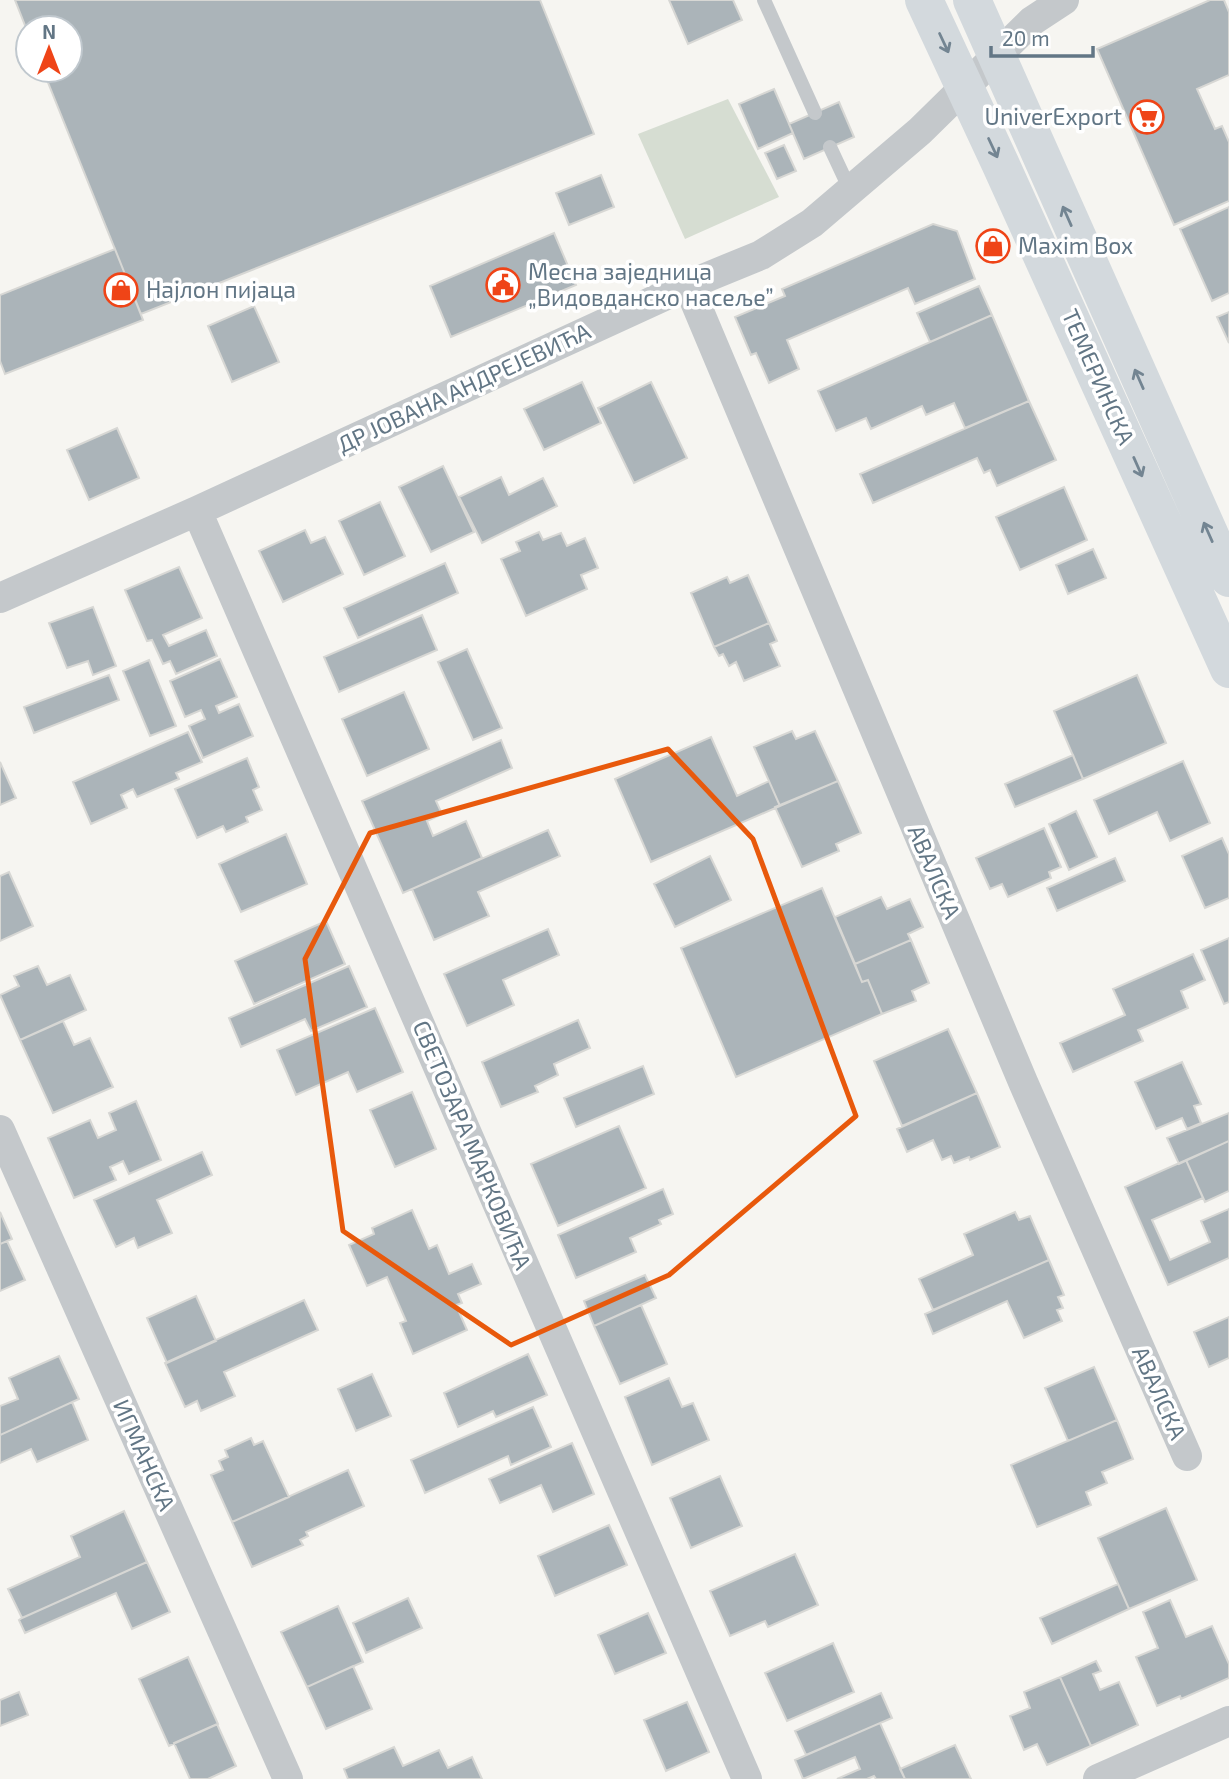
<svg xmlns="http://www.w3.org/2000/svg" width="1229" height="1779" font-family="'Exo 2',sans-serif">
  <rect width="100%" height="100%" fill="#f6f5f1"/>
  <path fill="#d6ddd2" d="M728 99 779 197 685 239 638 134Z"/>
  <path fill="#abb4b9" stroke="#d7d7d4" stroke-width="2" d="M15 0H540L594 134 141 314 43 70H70V28H28V33Z
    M669 0H733L742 20 688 44Z
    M1210 0H1224L1229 12V75L1197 89 1215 129 1222 126 1229 142V201L1174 225 1097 49Z
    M774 89 793 133 758 149 739 104Z
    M839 102 854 137 804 159 789 124Z
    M784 145 796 171 777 179 765 153Z
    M601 175 614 207 569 225 556 193Z
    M1229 207V293L1212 301 1180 229Z
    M933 224 957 231 975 279 915 304 908 288 787 340 799 369 769 383 756 353 751 355 735 317 785 296 782 289Z
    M554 233 576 285 451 337 430 286Z
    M996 233 1004 252 990 258 982 240Z
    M115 249 143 320 5 374 0 361V295Z
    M979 286 992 315 930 342 917 313Z
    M254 306 279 362 232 382 208 326Z
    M1229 312V343L1217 317Z
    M992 315 1029 401 965 428 954 403 926 415 922 406 871 429 866 418 836 431 818 391Z
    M582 382 601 423 544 450 524 409Z
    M651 382 687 458 634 483 598 408Z
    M1029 401 1056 460 997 486 990 470 984 473 977 458 873 503 860 474Z
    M117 428 139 478 89 500 67 450Z
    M443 466 474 532 431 552 399 487Z
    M501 477 509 495 543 478 557 506 482 543 459 497Z
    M1064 487 1087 540 1020 570 996 517Z
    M380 502 405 556 364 575 339 521Z
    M305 530 311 543 325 537 343 574 283 602 259 551Z
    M539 532 543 540 561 533 567 546 585 538 598 568 581 575 587 589 526 616 501 559 520 551 516 542Z
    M1093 549 1106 578 1068 594 1056 565Z
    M445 563 458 593 358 638 344 608Z
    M179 567 202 618 163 635 169 646 206 630 217 656 176 674 170 661 163 664 152 640 147 641 125 590Z
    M748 575 769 623 714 647 691 593 727 577 730 583Z
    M93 607 116 666 93 675 88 661 67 668 49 623Z
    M422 615 437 650 339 692 324 657Z
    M769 623 777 641 770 644 780 666 744 681 736 662 729 666 723 654 719 656 714 647Z
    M467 649 502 728 473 740 438 662Z
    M220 659 237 697 216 706 219 713 239 704 253 736 203 758 189 726 205 719 201 710 185 717 170 681Z
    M149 660 176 726 150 736 123 671Z
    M109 675 119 700 34 733 24 707Z
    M1137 675 1166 743 1083 779 1054 711Z
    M404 692 429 749 367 776 342 719Z
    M792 731 796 739 815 731 838 781 780 806 754 747Z
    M188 732 202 762 176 773 179 779 137 797 133 789 121 795 127 808 91 824 73 782Z
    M711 737 737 796 769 781 780 806 651 862 615 779Z
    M501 740 512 768 436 801 442 814 427 821 433 836 466 821 482 858 403 893 362 801Z
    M1073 755 1083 779 1015 807 1005 784Z
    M247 758 259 787 253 790 262 810 246 817 248 822 226 832 223 826 197 838 175 789Z
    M1183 761 1210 823 1170 841 1157 812 1109 834 1094 800Z
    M0 762 16 798 0 805Z
    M838 781 861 833 836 844 839 851 802 867 775 807Z
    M1076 811 1097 857 1069 870 1049 824Z
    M1044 828 1061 867 1049 872 1051 878 1008 897 1002 884 990 889 976 858Z
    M548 830 560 856 478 892 489 916 434 940 412 889Z
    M286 834 307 884 241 912 219 864Z
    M1222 838 1229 854V898L1205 908 1182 856Z
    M710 856 731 900 675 927 654 884Z
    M1115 858 1125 881 1057 911 1047 888Z
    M9 872 33 926 0 941V876Z
    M822 888 862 982 868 980 882 1014 736 1077 681 948Z
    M881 897 887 909 910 899 923 927 908 934 911 940 855 964 835 917Z
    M326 921 345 964 254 1004 235 961Z
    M548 929 559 955 503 980 514 1005 467 1026 444 974Z
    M1229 938V1002L1224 1004 1201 950Z
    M911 940 929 983 912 991 916 1001 882 1014 868 980 862 982 855 964Z
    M1193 954 1205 980 1181 991 1188 1008 1138 1030 1143 1041 1073 1072 1060 1043 1125 1015 1113 989Z
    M38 966 47 985 70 975 86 1010 20 1040 0 995 19 986 14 976Z
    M349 966 367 1007 311 1031 305 1019 241 1047 229 1018Z
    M375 1008 403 1072 357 1092 348 1072 296 1095 277 1050Z
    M578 1020 590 1048 554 1064 558 1075 535 1086 538 1092 501 1107 482 1062Z
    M63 1021 74 1045 90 1038 113 1087 53 1113 20 1040Z
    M948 1029 977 1093 902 1126 874 1061Z
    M1182 1062 1201 1104 1194 1106 1201 1123 1187 1129 1182 1118 1156 1129 1135 1082Z
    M643 1066 654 1094 576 1127 564 1098Z
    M412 1092 436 1149 395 1167 370 1110Z
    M977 1093 1000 1147 970 1160 969 1157 954 1163 951 1156 942 1160 933 1140 907 1152 897 1129Z
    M136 1101 161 1160 129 1174 123 1161 110 1167 116 1180 74 1198 48 1138 90 1120 98 1138 116 1130 109 1113Z
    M1229 1113V1141L1179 1164 1167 1138Z
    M619 1126 646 1188 558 1226 531 1164Z
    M1229 1141V1191L1205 1202 1186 1160Z
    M202 1152 212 1175 157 1200 172 1233 138 1248 134 1238 116 1247 94 1200Z
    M1186 1160 1203 1198 1152 1220 1170 1260 1210 1242 1201 1221 1229 1209V1258L1168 1285 1125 1187Z
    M663 1189 673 1214 659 1220 661 1224 630 1238 636 1252 576 1278 558 1235Z
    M412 1210 429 1249 437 1245 449 1274 472 1264 481 1284 458 1294 462 1303 456 1305 467 1330 413 1354 400 1323 406 1321 387 1277 367 1286 349 1245 374 1234 372 1228Z
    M0 1212 12 1239 0 1244Z
    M1015 1212 1019 1220 1030 1216 1049 1260 933 1310 919 1279 973 1255 964 1234Z
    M7 1241 25 1280 0 1291V1244Z
    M1049 1260 1064 1295 1058 1297 1063 1308 1057 1310 1062 1321 1024 1338 1007 1301 933 1334 925 1314Z
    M645 1275 656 1298 594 1326 584 1301Z
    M196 1296 216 1341 167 1363 147 1318Z
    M304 1300 318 1330 224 1372 235 1396 201 1411 197 1401 185 1407 165 1363Z
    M641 1305 667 1364 620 1384 594 1326Z
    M1229 1317V1358L1209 1367 1194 1332Z
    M528 1354 547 1395 496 1417 493 1411 458 1427 444 1393Z
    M59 1356 79 1399 0 1435V1406L18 1399 9 1378Z
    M1094 1367 1117 1420 1068 1441 1045 1388Z
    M372 1374 391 1416 356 1431 338 1389Z
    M669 1378 682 1407 693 1403 709 1440 652 1465 625 1397Z
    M72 1402 88 1440 37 1462 31 1449 0 1463V1435Z
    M533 1407 551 1447 511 1465 508 1456 425 1493 411 1460Z
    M1117 1420 1133 1459 1102 1472 1107 1483 1086 1492 1091 1505 1037 1527 1011 1465Z
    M251 1438 254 1445 263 1441 289 1497 232 1522 211 1475 223 1470 219 1461 228 1457 225 1450Z
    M572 1443 594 1494 553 1512 541 1485 500 1503 489 1479Z
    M348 1470 364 1506 306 1532 308 1536 300 1540 303 1545 252 1567 232 1522Z
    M720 1476 742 1526 691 1548 670 1498Z
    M1166 1508 1197 1580 1129 1609 1098 1538Z
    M124 1511 147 1562 22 1618 8 1589 80 1557 71 1536Z
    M609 1525 627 1565 555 1596 538 1556Z
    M795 1554 818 1605 768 1627 765 1621 730 1636 710 1591Z
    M147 1562 170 1612 132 1629 116 1593 25 1633 19 1620 22 1618Z
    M1118 1584 1129 1609 1052 1644 1040 1618Z
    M408 1598 422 1628 366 1653 353 1623Z
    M1170 1600 1186 1637 1212 1626 1229 1664V1678L1181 1699 1180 1696 1157 1706 1136 1657 1158 1648 1143 1612Z
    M338 1606 363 1662 307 1687 281 1632Z
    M648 1613 666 1653 615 1674 598 1635Z
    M833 1643 854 1692 787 1721 765 1673Z
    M188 1657 218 1724 169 1746 139 1679Z
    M1096 1661 1101 1671 1093 1674 1100 1690 1119 1682 1138 1725 1091 1746 1060 1677Z
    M353 1666 372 1709 326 1729 307 1687Z
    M1060 1677 1091 1746 1047 1765 1037 1744 1024 1750 1010 1716 1030 1708 1024 1692Z
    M19 1692 28 1715 0 1726V1700Z
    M881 1693 892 1718 806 1755 795 1731Z
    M687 1702 709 1752 666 1771 644 1720Z
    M880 1723 905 1779H876L874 1776 867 1779H837L860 1769 855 1757 803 1779 795 1760Z
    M217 1724 236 1766 208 1779H190L174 1743Z
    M955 1745 971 1779H905L900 1769Z
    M394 1747 403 1766 439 1750 448 1768 472 1757 482 1779H348L344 1769Z"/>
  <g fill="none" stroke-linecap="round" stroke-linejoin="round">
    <path stroke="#c4c8cb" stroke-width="14" d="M764 0 815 113
      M830 147 851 192"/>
    <path stroke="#c4c8cb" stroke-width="30" d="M688 285 1023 1082 1187 1456
      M197 511 747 1779
      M0 598 197 511 688 285 761 255 812 223 920 131 1032 21 1064 0
      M0 1130 288 1779
      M1098 1779 1229 1721"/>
    <path stroke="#d3d9dd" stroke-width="38" d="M924 0 1000 163 1229 669
      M972 0 1229 578"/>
  </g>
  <defs><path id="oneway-shaft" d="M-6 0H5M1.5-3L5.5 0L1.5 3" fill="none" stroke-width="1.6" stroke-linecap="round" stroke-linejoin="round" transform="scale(1.75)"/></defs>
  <g stroke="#738592">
    <use href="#oneway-shaft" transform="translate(944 43) rotate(65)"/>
    <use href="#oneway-shaft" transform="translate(993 148) rotate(65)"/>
    <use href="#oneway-shaft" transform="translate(1067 216) rotate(-114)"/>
    <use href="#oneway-shaft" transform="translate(1139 379) rotate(-114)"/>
    <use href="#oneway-shaft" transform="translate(1138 467) rotate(66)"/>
    <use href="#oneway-shaft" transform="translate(1208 532) rotate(-114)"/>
  </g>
  <path fill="none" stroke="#e8590c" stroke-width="5" stroke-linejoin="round" d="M668 749 753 839 856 1116 669 1275 511 1345 343 1231 305 959 370 833Z"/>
  <defs>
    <symbol id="supermarket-ring" viewBox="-11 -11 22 22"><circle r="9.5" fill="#fff" stroke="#ef4417" stroke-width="1.5"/><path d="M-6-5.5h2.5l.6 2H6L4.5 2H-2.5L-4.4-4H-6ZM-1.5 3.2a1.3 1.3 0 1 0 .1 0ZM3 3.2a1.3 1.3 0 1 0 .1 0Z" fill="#ef4417"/></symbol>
    <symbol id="shop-ring" viewBox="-11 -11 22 22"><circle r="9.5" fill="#fff" stroke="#ef4417" stroke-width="1.5"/><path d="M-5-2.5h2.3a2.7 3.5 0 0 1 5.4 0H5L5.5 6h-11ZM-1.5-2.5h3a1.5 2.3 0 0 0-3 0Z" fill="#ef4417"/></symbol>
    <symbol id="civic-ring" viewBox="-11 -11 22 22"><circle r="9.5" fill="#fff" stroke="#ef4417" stroke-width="1.5"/><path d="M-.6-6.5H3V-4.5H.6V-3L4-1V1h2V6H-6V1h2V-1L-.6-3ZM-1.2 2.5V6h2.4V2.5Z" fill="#ef4417"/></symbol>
  </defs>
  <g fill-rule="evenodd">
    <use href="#supermarket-ring" x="1128" y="98" width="38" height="38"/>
    <use href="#shop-ring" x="974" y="227" width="38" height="38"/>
    <use href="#civic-ring" x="484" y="266" width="38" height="38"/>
    <use href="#shop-ring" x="102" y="271" width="38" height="38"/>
  </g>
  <g text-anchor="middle" stroke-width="7" stroke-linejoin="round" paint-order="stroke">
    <g font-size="23" fill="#627685" stroke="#fff" text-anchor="start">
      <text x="1122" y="125" text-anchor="end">UniverExport</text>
      <text x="1018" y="254">Maxim Box</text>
      <text x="528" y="280">Месна заједница<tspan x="528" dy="26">„Видовданско насеље”</tspan></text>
      <text x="146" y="298">Најлон пијаца</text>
    </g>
    <g font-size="23" fill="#627685" stroke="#fff">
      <text transform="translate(1098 377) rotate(66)" y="8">ТЕМЕРИНСКА</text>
      <text transform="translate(464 388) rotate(-25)" y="8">ДР ЈОВАНА АНДРЕЈЕВИЋА</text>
      <text transform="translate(934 872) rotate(67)" y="8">АВАЛСКА</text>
      <text transform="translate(472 1145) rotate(67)" y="8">СВЕТОЗАРА МАРКОВИЋА</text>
      <text transform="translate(1159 1393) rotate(66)" y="8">АВАЛСКА</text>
      <text transform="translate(144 1455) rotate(66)" y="8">ИГМАНСКА</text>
    </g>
  </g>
  <g transform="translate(49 49)"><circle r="33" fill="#ffffff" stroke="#c0c8ce" stroke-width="2"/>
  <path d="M0-5L12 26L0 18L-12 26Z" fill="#ef4417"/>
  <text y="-10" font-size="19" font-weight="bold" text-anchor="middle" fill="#627685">N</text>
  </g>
  <path d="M991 46v10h102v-10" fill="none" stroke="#627685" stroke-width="3.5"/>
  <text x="1002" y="46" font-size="21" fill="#627685" stroke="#ffffff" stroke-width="5" paint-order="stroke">20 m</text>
</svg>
